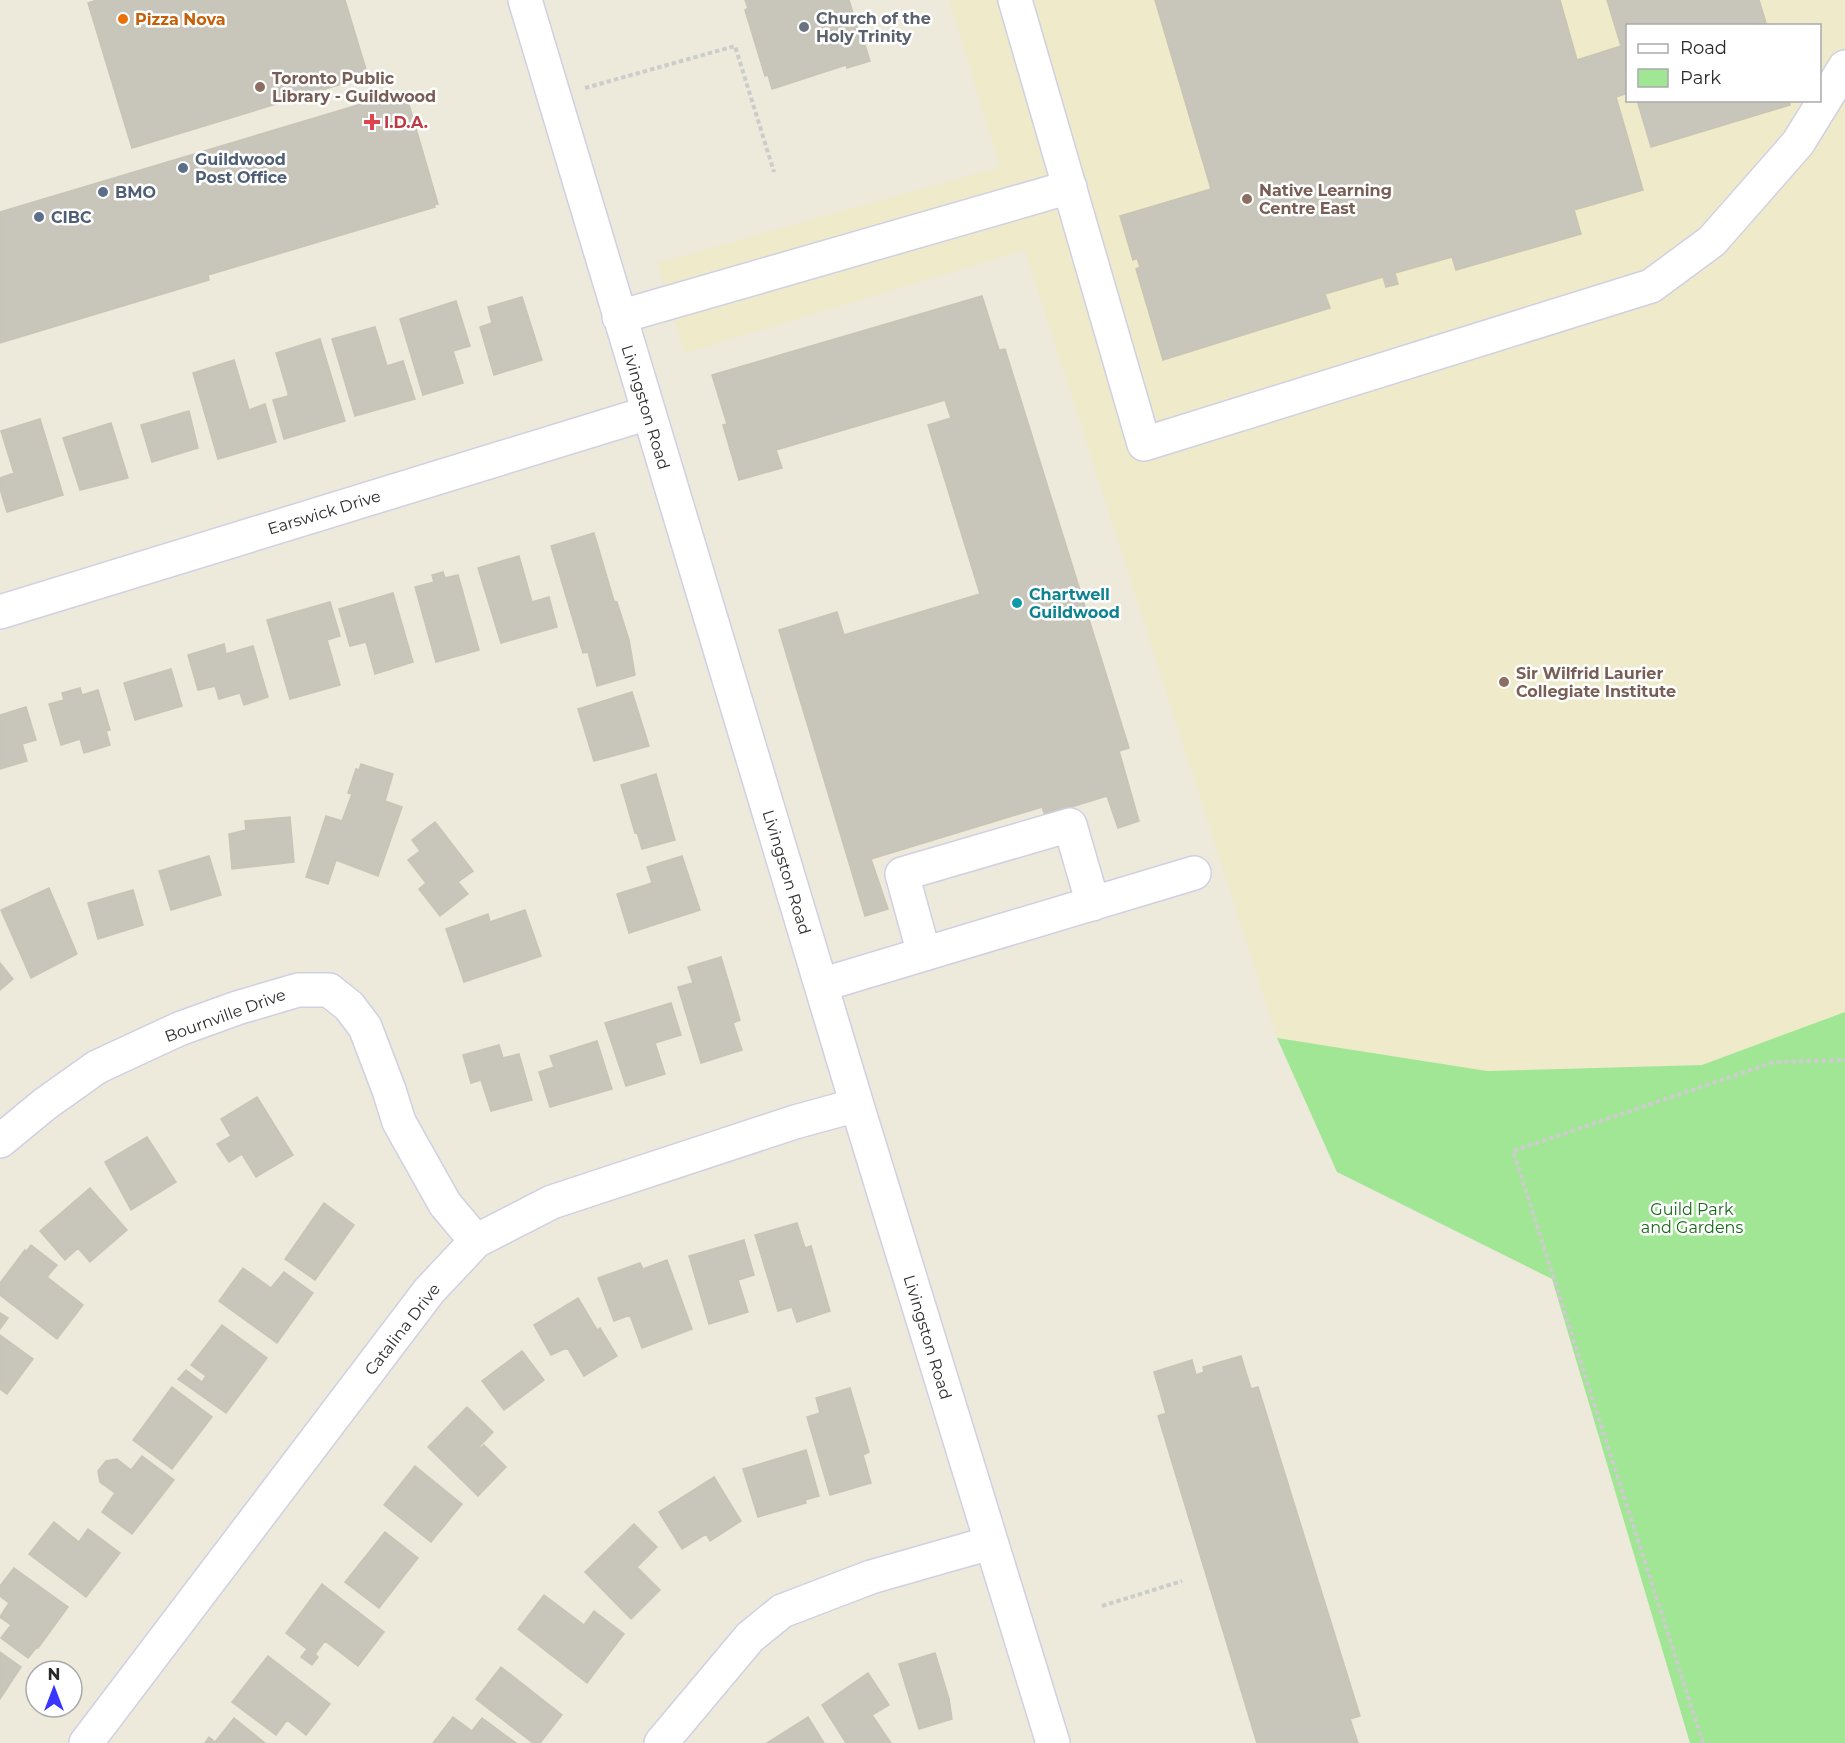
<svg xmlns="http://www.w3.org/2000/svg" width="1845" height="1743" font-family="Montserrat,sans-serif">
  <rect width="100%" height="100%" fill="#ede9db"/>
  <path fill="#efeac9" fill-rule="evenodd" d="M949 0H1845V1012L1702 1065 1487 1071 1277 1038 1025 250 685 353 657 263 1000 167ZM1628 26H1820V100H1628Z"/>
  <path fill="#a0e695" d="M1845 1012V1743H1690L1552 1279 1337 1172 1277 1038 1487 1071 1702 1065Z"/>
  <path fill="#c8c5bb" stroke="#c8c5b5" stroke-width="1.5" d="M97 0H345L368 76 132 148 88 3Z
    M745 0H849L863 46 865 45 870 61 847 68 846 65 772 89 768 75 765 76 745 10 748 8Z
    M1155 0H1560L1577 60 1621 46 1607 0H1759L1767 26H1628V93L1616 97 1643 190 1574 210 1581 234 1456 270 1452 257 1395 273 1398 284 1386 287 1383 277 1325 294 1330 308 1163 360 1136 269 1140 267 1137 258 1133 260 1120 216 1211 189Z
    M405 91 438 204 434 205 435 207 208 275 209 280 0 343V212Z
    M1637 100H1789L1790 105 1651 147Z
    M982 296 999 350 1005 349 1129 748 1119 751 1139 821 1118 828 1107 796 1045 815 1042 807 871 859 888 909 865 916 779 630 837 612 844 635 980 594 928 425 951 418 945 400 776 450 782 468 739 480 723 425 727 424 712 375Z
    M522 297 542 360 494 375 480 327 492 323 488 307Z
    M456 301 470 346 453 351 463 383 423 395 400 319Z
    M375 327 387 366 403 361 415 399 355 416 332 339Z
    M320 339 345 421 284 439 273 400 288 396V393L276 353Z
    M234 360 249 410 265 404 276 442 218 459 193 373Z
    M189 411 198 448 152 462 141 425Z
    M40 419 63 495 7 512 0 489V478L14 473 1 431Z
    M111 423 128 478 80 490 63 438Z
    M594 533 614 601 617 602 629 640 635 675 597 686 588 652 583 653 551 546Z
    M519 556 532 602 549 597 557 627 501 643 478 568Z
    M443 572 445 578 458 575 479 650 436 662 415 587 434 582 432 575Z
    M393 593 413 662 375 674 366 642 350 646 339 609Z
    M330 602 340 636 327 640 340 685 290 699 267 620Z
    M224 644 226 654 253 646 268 697 244 705 240 693 219 699 215 686 198 690 188 655Z
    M171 669 182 706 135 720 124 683Z
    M80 688 82 695 98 690 110 730 106 731 110 745 84 753 80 739 61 745 49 704 64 700 62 693Z
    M632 692 649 746 594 761 578 709Z
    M26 707 36 740 22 744 27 761 0 769V715Z
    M361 764 393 774 385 801 402 807 378 876 336 860 328 884 306 877 326 816 342 821 352 794 348 793 356 769 359 770Z
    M656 774 675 840 642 849 637 832 635 833 621 785Z
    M290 817 294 862 232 869 229 834 246 830 245 821Z
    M435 822 473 871 458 882 468 894 440 916 419 889 426 883 408 860 420 851 412 840Z
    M209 856 221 895 171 910 159 871Z
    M682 856 700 910 629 933 617 894 652 883 647 867Z
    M49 888 77 954 31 978 1 910Z
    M133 890 143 925 98 939 88 903Z
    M525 910 541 956 464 982 446 929 488 914 490 922Z
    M721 957 740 1020 733 1023 742 1050 701 1063 678 987 693 983 688 967Z
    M0 963 13 979 0 990Z
    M671 1003 681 1035 655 1043 665 1074 626 1086 605 1023Z
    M597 1041 612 1089 550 1107 539 1072 554 1067 550 1056Z
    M499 1045 503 1058 519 1054 532 1100 491 1111 481 1080 471 1083 463 1055Z
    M257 1097 293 1155 256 1177 242 1154 229 1162 217 1144 231 1136 221 1119Z
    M147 1137 176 1182 131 1210 105 1162Z
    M90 1188 127 1230 90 1262 78 1248 65 1260 40 1231Z
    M324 1203 354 1225 315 1280 285 1259Z
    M797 1223 805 1248 811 1246 830 1311 797 1322 792 1307 778 1311 755 1235Z
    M744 1240 754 1275 738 1280 748 1312 709 1324 689 1256Z
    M31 1245 57 1265 47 1277 83 1305 57 1339 0 1295V1283L25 1250 26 1252Z
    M667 1260 692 1329 642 1348 630 1315 614 1321 598 1278 640 1263 643 1269Z
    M243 1268 271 1288 284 1272 313 1293 277 1343 219 1301Z
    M578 1298 597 1330 600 1328 617 1356 584 1376 568 1349H564L551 1355 534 1325Z
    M0 1313 8 1318 0 1329Z
    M222 1325 267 1358 226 1413 178 1379 186 1370 202 1382 206 1376 191 1365Z
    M0 1335 33 1359 7 1394 0 1389Z
    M522 1351 544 1380 504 1410 482 1381Z
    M1241 1356 1251 1389 1258 1387 1360 1716 1350 1719 1358 1743H1257L1158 1416 1166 1413 1154 1372 1192 1360 1196 1375 1204 1372 1203 1367Z
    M172 1387 212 1417 172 1469 133 1440Z
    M850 1388 869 1452 863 1455 871 1483 830 1495 807 1417 820 1413 816 1398Z
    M467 1407 493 1432 479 1447 481 1448 484 1445 506 1467 478 1496 428 1447Z
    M806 1450 819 1496 805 1500 806 1503 758 1517 743 1469Z
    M142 1456 174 1480 132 1534 102 1512 115 1493 100 1482 98 1471 106 1461 117 1459 131 1470Z
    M415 1466 462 1504 431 1542 384 1505Z
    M714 1477 741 1521 710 1541 706 1534 682 1549 659 1512Z
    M54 1522 79 1542 88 1529 120 1553 86 1597 29 1554Z
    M634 1524 657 1547 637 1567 660 1590 631 1619 585 1572Z
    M385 1532 418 1558 379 1608 345 1582Z
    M14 1568 68 1607 38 1648 37 1647 28 1658 1 1638 11 1625 0 1617 9 1603 0 1596V1586Z
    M322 1584 384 1632 358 1666 325 1641 315 1654 318 1657 312 1665 301 1657 307 1649 286 1633Z
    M544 1595 584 1625 594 1611 624 1634 587 1683 518 1629Z
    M0 1652 21 1667 0 1699Z
    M935 1653 949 1699 952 1719 919 1729 899 1664Z
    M268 1656 330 1704 306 1735 287 1720 276 1735 232 1702Z
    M501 1667 562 1715 540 1743H533L476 1699Z
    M868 1673 889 1705 872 1715 891 1743H846L822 1705Z
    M453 1717 472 1731 482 1718 516 1743H433Z
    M808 1717 824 1743H767Z
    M234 1718 265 1743H205L209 1737 215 1742Z"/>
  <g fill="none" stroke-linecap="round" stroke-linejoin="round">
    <defs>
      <path id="minor" d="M525 0 857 1105 1053 1743
        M1015 0 1144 444 1651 286 1712 241 1798 143 1845 67
        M619 317 1070 187
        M0 612 648 413
        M924 954 902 874 1070 825 1093 904
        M821 985 1194 873
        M0 1141 45 1104 97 1067 179 1029 237 1008 298 990H329L349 1006 365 1027 389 1090 399 1122 445 1204 476 1241
        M86 1743 429 1291 476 1241 552 1202 795 1122 857 1105
        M661 1743 750 1637 782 1611 871 1577 990 1543"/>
    </defs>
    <use href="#minor" stroke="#d0d0e3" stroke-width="36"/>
    <path stroke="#ccc" stroke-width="4" stroke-dasharray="4.5 3" stroke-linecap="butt" d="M585 88 735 46 774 172
      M1102 1606 1182 1581
      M1703 1743 1513 1151 1774 1062 1845 1060"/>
    <use href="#minor" stroke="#fff" stroke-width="33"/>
  </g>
  <circle fill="#e8710a" stroke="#fff" stroke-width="2" cx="123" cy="19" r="6"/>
  <circle fill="#6b7280" stroke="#fff" stroke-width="2" cx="804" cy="27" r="6"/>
  <g fill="#8d6e63" stroke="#fff" stroke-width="2">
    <circle cx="260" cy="87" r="6"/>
    <circle cx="1247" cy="199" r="6"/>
    <circle cx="1504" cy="682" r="6"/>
  </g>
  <path fill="#e0444e" stroke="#fff" stroke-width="2" d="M369 113h6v6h6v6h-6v6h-6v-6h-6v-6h6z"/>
  <g fill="#5c6f8a" stroke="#fff" stroke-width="2">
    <circle cx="183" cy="168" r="6"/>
    <circle cx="103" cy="192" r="6"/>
    <circle cx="39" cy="217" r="6"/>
  </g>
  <circle fill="#0f9aa8" stroke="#fff" stroke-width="2" cx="1017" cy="603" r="6"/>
  <g text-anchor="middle" stroke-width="5" stroke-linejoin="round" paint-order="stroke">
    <g font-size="16" font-weight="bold" fill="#5b616d" stroke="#fff" text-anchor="start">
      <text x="816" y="24">Church of the<tspan x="816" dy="18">Holy Trinity</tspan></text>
    </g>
    <g font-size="16" font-weight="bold" fill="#c56008" stroke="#fff" text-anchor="start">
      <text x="135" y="25">Pizza Nova</text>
    </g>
    <g font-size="16" font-weight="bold" fill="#785e54" stroke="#fff" text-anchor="start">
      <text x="272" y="84">Toronto Public<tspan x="272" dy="18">Library - Guildwood</tspan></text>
      <text x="1259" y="196">Native Learning<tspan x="1259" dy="18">Centre East</tspan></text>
      <text x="1516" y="679">Sir Wilfrid Laurier<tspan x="1516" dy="18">Collegiate Institute</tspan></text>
    </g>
    <g font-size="16" font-weight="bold" fill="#be3a42" stroke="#fff" text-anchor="start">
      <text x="384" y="128">I.D.A.</text>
    </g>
    <g font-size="16" font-weight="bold" fill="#4e5e75" stroke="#fff" text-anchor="start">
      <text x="195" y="165">Guildwood<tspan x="195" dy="18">Post Office</tspan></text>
      <text x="115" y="198">BMO</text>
      <text x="51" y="223">CIBC</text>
    </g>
    <g font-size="16" fill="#2a2a2a" stroke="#fff">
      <text transform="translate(646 407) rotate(73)" y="6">Livingston Road</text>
      <text transform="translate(324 512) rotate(-17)" y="6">Earswick Drive</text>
      <text transform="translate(787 872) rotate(73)" y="6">Livingston Road</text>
      <text transform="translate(225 1015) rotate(-20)" y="6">Bournville Drive</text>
      <text transform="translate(402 1329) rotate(-52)" y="6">Catalina Drive</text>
      <text transform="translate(928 1337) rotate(73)" y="6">Livingston Road</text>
    </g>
    <g font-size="16" font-weight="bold" fill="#0d838f" stroke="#fff" text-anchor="start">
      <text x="1029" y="600">Chartwell<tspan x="1029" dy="18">Guildwood</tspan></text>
    </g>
    <g font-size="16" fill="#176a17" stroke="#fff">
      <text x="1692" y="1215">Guild Park<tspan x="1692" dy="18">and Gardens</tspan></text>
    </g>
  </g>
  <rect x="1626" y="24" width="195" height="78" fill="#ffffff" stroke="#aaaaaa" stroke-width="1.5"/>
  <rect x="1638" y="44" width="30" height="9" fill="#ffffff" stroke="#aaaaaa" stroke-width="1.5"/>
  <text x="1680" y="54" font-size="18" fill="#2a2a2a">Road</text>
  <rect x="1638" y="69" width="30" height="18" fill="#a0e695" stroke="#aaaaaa" stroke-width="1.5"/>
  <text x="1680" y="84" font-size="18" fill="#2a2a2a">Park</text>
  <g transform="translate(54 1689)"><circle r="28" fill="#ffffff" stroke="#aaaaaa" stroke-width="1.5"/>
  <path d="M0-4.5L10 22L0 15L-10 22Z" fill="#3936ff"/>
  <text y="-9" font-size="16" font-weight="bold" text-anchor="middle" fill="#2a2a2a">N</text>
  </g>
</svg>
